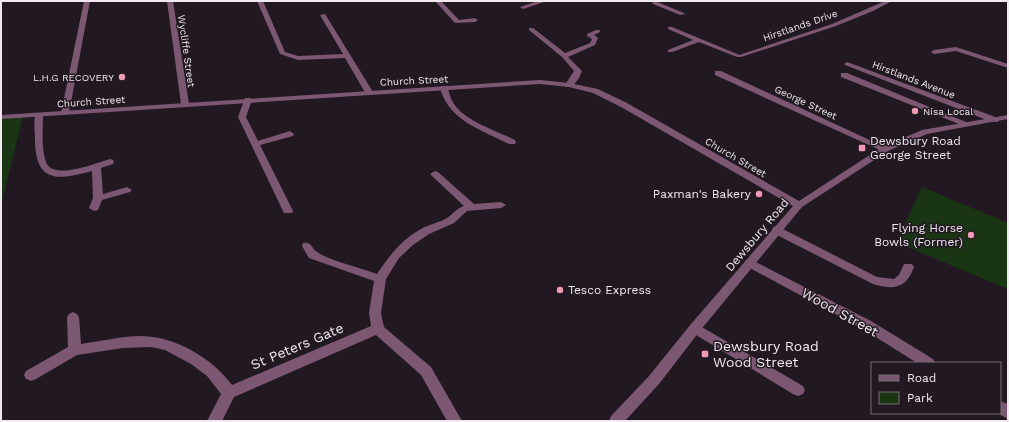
<svg xmlns="http://www.w3.org/2000/svg" width="1009" height="422" font-family="'Work Sans',sans-serif">
  <rect width="100%" height="100%" fill="#211821"/>
  <path fill="#1a3513" d="M23 116 1 205V117Z
    M922 187 1008 223V289L907 247 898 239Z"/>
  <g fill="none" stroke-linecap="round" stroke-linejoin="round">
    <path fill="#7b5772" fill-rule="evenodd" d="M668 27H672L742 56 737 57 699 42 672 52H668V50L693 40 668 29Z
      M956 47 1008 64V68L956 51 934 54 931 52 934 50Z
      M841 73H847L971 124 967 126H964L841 77Z
      M441 86H447C449 92 450 98 454 104 465 121 497 131 515 140L516 142 515 144H509C482 130 449 121 440 88Z
      M695 323 803 386 805 390 803 394 798 396 793 394 691 332 689 328 691 324Z"/>
    <path fill="#7b5772" fill-rule="evenodd" d="M84 1H90L69 113 65 115 61 113Z
      M167 1H173L189 104 185 106 181 104Z
      M257 1H263L285 52 298 56 343 54 320 15 325 14 373 92 372 94H366L345 58 298 60 280 54Z
      M435 1H441L459 20 475 18 478 20 475 22 455 23Z
      M538 1H547L523 9 520 7Z
      M655 1 684 13 685 14 680 15 653 4 652 3Z
      M885 1H892L873 11 836 26 741 57 736 56 832 24Z
      M529 28H533L565 53 590 43 592 39 587 36V34L596 30H600V32L594 35 598 38 595 45 568 57 582 71 579 78 572 87H566L565 85 574 71 562 57 529 30Z
      M847 62 998 118 999 120 998 122H992L845 65 844 64Z
      M715 71H721L889 149 885 152 882 151 715 75Z
      M245 98H251L252 100 246 117 258 141 290 131 294 134 293 136 260 145 293 211 292 213H284L283 211 238 117Z
      M36 113H39L43 115C43 129 41 148 46 162 53 181 96 163 110 159L113 160 114 162 113 164 101 168 103 194 127 187 132 190 130 192 102 200 98 210 94 211 89 208 93 198 92 171C59 180 36 184 35 141 35 133 33 121 36 113Z
      M435 171 438 172 474 204 501 202 506 205 501 208 467 211 454 223 429 234 413 245 399 258 386 279 381 313 384 327 431 367 462 421H447L421 375 376 335 234 397 222 421H207L221 394 207 376 191 364 165 350 151 347 123 348 77 355 36 379 31 381 26 379 24 375 26 371 68 347 67 317 69 314 73 312 77 314 79 317 81 344C101 341 122 336 142 336 176 337 212 358 232 385L371 326 369 313 374 281 309 258 302 246 303 243C312 241 311 248 317 252 328 260 364 269 377 274 390 255 400 241 421 229 429 224 439 223 447 218 453 214 457 208 464 206L432 176 430 174Z
      M777 226 877 277 894 279 899 275 904 264H912L914 267C906 289 893 290 873 284L773 233 772 230 773 227Z
      M750 259 871 321 933 359 935 363H917L863 329 746 266 744 263 746 260Z
      M1000 401 1008 404V419L997 413H1000Z"/>
    <path fill="#7b5772" fill-rule="evenodd" d="M540 80 569 83 598 89 627 103 799 201 882 147 922 130 1008 115V119L927 134 888 151 802 207 699 332 659 384 625 421H609L611 416 649 376 691 324 793 206 621 107 593 93 569 87 540 84 1 119V115Z"/>
  </g>
  <g fill="#f19ab4" stroke="#211821" stroke-width="1.5">
    <circle cx="122" cy="77" r="4"/>
    <circle cx="915" cy="111" r="4"/>
    <rect x="858" y="144" width="8" height="8" rx="2"/>
    <circle cx="759" cy="194" r="4"/>
    <circle cx="971" cy="235" r="4"/>
    <circle cx="560" cy="290" r="4"/>
    <rect x="701" y="350" width="8" height="8" rx="2"/>
  </g>
  <g text-anchor="middle" stroke-width="3" stroke-linejoin="round" paint-order="stroke">
    <g font-size="10" fill="#f0e9f0" stroke="#211821">
      <text transform="translate(800 25) rotate(-19)" y="4">Hirstlands Drive</text>
      <text transform="translate(187 51) rotate(82)" y="4">Wycliffe Street</text>
      <text transform="translate(914 79) rotate(21)" y="4">Hirstlands Avenue</text>
      <text transform="translate(414 80) rotate(-3)" y="4">Church Street</text>
      <text transform="translate(91 101) rotate(-4)" y="4">Church Street</text>
      <text transform="translate(806 102) rotate(25)" y="4">George Street</text>
      <text transform="translate(736 157) rotate(30)" y="4">Church Street</text>
    </g>
    <g font-size="10" fill="#f0e9f0" stroke="#211821" text-anchor="end">
      <text x="114" y="81">L.H.G RECOVERY</text>
      <text x="923" y="115" text-anchor="start">Nisa Local</text>
    </g>
    <g font-size="12" fill="#f0e9f0" stroke="#211821" text-anchor="start">
      <text x="870" y="145">Dewsbury Road<tspan x="870" dy="14">George Street</tspan></text>
      <text x="751" y="198" text-anchor="end">Paxman's Bakery</text>
      <text x="963" y="232" text-anchor="end">Flying Horse<tspan x="963" dy="14">Bowls (Former)</tspan></text>
      <text x="568" y="294">Tesco Express</text>
    </g>
    <g font-size="12" fill="#f0e9f0" stroke="#211821">
      <text transform="translate(757 235) rotate(-50)" y="4">Dewsbury Road</text>
    </g>
    <g font-size="14" fill="#f0e9f0" stroke="#211821">
      <text transform="translate(840 312) rotate(29)" y="5">Wood Street</text>
      <text transform="translate(297 346) rotate(-23)" y="5">St Peters Gate</text>
    </g>
    <g font-size="14" fill="#f0e9f0" stroke="#211821" text-anchor="start">
      <text x="713" y="351">Dewsbury Road<tspan x="713" dy="16">Wood Street</tspan></text>
    </g>
  </g>
  <rect width="1009" height="422" fill="none" stroke="#f0e9f0" stroke-width="4"/>
  <rect x="871" y="362" width="130" height="52" fill="#211821" stroke="#746c74"/>
  <rect x="879" y="375" width="20" height="6" fill="#7b5772" stroke="#746c74"/>
  <text x="907" y="382" font-size="12" fill="#f0e9f0">Road</text>
  <rect x="879" y="392" width="20" height="12" fill="#1a3513" stroke="#746c74"/>
  <text x="907" y="402" font-size="12" fill="#f0e9f0">Park</text>
</svg>
